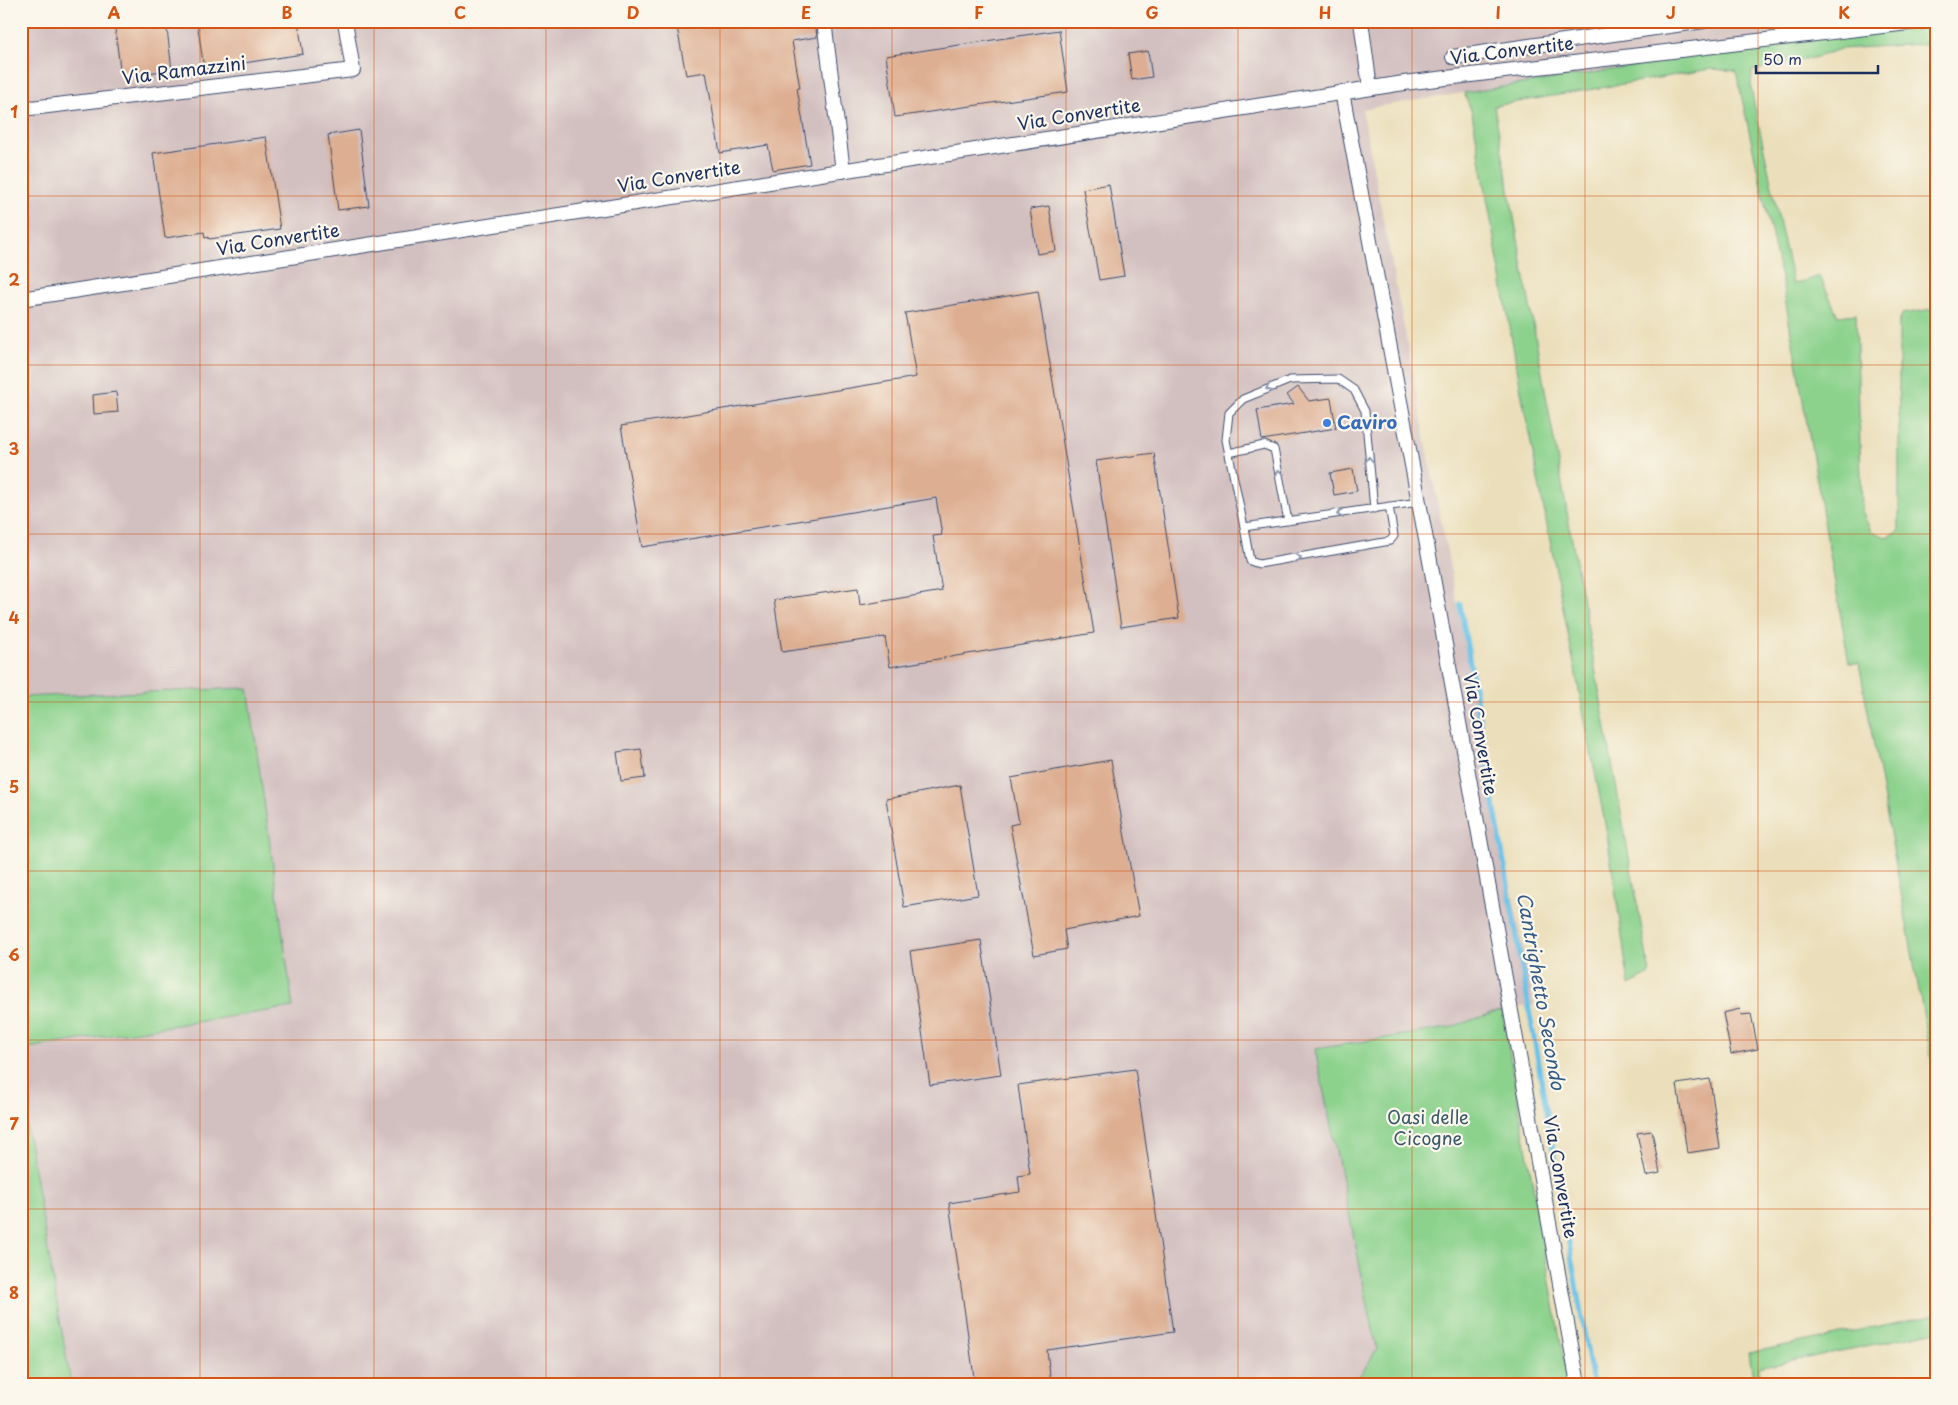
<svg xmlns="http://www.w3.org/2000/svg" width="1958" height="1405" font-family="'Playpen Sans',sans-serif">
  <rect width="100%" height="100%" fill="#fbf7ec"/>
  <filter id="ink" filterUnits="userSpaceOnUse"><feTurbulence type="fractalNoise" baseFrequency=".02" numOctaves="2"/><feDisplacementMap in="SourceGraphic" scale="10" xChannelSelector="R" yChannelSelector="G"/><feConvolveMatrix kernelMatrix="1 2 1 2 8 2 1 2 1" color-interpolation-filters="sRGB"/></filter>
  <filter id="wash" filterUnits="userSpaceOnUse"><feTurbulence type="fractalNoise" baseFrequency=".0096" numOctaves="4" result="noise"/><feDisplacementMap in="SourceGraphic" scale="20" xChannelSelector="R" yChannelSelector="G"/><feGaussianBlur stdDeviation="1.12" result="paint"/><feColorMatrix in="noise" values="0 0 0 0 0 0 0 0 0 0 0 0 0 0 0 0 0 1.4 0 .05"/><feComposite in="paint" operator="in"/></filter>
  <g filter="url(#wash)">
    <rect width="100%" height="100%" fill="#ebdfbb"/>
    <path fill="#d2bfbf" d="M21 21H1851L1636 66 1362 109 1534 1005 1502 1010 1448 1028 1315 1049 1377 1350 1361 1375 1362 1384H71L21 1095V1049L292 1007 109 694 21 697Z"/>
    <path fill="#8cd28d" stroke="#548076" d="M1851 21H1937V43L1840 49 1817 57 1752 71 1751 89 1793 284 1820 276 1838 316 1856 314 1862 511 1871 531 1886 537 1899 531V323L1902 314 1933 309 1937 299V1089L1859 663H1849L1783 287 1736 71 1711 69 1494 106 1650 974 1629 985 1607 834 1523 402 1472 113 1464 93 1636 66Z
      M248 688 293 1007 21 1049V697Z
      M1502 1010 1568 1384H1362L1361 1375 1377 1349 1315 1049 1448 1028Z
      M21 1095 71 1384H34L21 1303Z
      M1937 1314V1331L1759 1368 1761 1384H1754L1749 1353Z"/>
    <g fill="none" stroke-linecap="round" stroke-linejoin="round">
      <path stroke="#6bc2e8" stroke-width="5" d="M1460 604 1593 1384"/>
    </g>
    <g id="blocks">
      <path fill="#ddae91" d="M114 21H166L172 70 121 76Z
        M197 21H298L303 54 204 69Z
        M713 21H815L817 37 792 41 800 88H797L810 164 773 170 768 145 720 153 706 72 686 75 677 27Z
        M1059 30 1068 92 895 117 886 56Z
        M1148 51 1152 77 1132 80 1128 54Z
        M359 130 369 206 338 210 328 135Z
        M266 137 280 229 209 239 208 237 205 238 204 232 165 238 153 153Z
        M1109 184 1124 276 1099 280 1083 189Z
        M1049 206 1056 251 1037 254 1030 209Z
        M1038 291 1094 633 890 667 885 637 782 652 774 600 858 588 860 605 942 591 933 536 942 535 936 498 642 547 621 426 916 377 905 313Z
        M1298 387 1309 401 1331 398 1336 428 1262 440 1257 410 1294 404 1287 395Z
        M116 392 118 412 94 414 93 395Z
        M1154 453 1179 618 1121 627 1096 461Z
        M1353 469 1357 491 1334 495 1330 473Z
        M641 749 645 778 621 781 617 752Z
        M1111 760 1139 916 1064 930 1067 949 1034 955 1010 825 1019 823 1011 778Z
        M960 785 978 895 904 907 886 799Z
        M981 940 1001 1075 930 1085 910 951Z
        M1740 1009 1741 1015 1751 1014 1758 1049 1731 1054 1723 1013Z
        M1135 1069 1173 1332 1047 1350 1051 1384H975L949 1203 1020 1192 1018 1176 1030 1174 1018 1085Z
        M1710 1079 1720 1148 1687 1153 1677 1084Z
        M1652 1131 1660 1173 1646 1176 1637 1133Z"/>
    </g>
  </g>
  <g filter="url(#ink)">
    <use href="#blocks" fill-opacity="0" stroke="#3a496c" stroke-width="1"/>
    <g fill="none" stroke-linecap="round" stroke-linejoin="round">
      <defs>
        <path id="service" d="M1229 453 1264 445 1274 449 1288 521
          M1389 506 1394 536 1390 541 1259 564 1250 561 1244 527 1419 502
          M1244 527 1226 440 1229 413 1243 399 1290 380 1338 379 1354 390 1365 411 1374 509"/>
        <path id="minor" d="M824 21 843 171
          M1361 21 1370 88
          M1453 57 1704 21
          M1342 92 1430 561 1578 1384
          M21 103 31 108 353 70 345 21
          M21 299 1404 83 1925 21"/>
      </defs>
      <use href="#service" stroke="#3a496c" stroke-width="9"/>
      <use href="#minor" stroke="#3a496c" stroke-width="16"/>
      <use href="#service" stroke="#fff" stroke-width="7"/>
      <use href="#minor" stroke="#fff" stroke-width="14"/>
    </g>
    <defs><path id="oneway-chevron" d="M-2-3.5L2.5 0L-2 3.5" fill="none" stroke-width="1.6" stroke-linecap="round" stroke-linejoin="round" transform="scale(1.25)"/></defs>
    <g stroke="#8d97ae">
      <use href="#oneway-chevron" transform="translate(1269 388) rotate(159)"/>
      <use href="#oneway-chevron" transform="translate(1369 460) rotate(-95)"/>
      <use href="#oneway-chevron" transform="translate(1279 473) rotate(-101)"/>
      <use href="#oneway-chevron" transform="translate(1340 514) rotate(172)"/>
      <use href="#oneway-chevron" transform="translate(1298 558) rotate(-10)"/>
    </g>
  </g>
  <path fill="none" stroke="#d45514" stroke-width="1" stroke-opacity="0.55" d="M200 21V1384M374 21V1384M546 21V1384M720 21V1384M892 21V1384M1066 21V1384M1238 21V1384M1412 21V1384M1585 21V1384M1758 21V1384M21 196H1937M21 365H1937M21 534H1937M21 702H1937M21 871H1937M21 1040H1937M21 1209H1937"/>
  <circle fill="#3f7fe0" stroke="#fbf7ec" stroke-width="2" cx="1327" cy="423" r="5"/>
  <g text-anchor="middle" stroke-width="4.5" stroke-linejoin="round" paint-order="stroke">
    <g font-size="18" fill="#1b2f5e" stroke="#fbf7ec">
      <text transform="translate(1512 51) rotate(-7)" y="6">Via Convertite</text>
      <text transform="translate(184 71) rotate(-7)" y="6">Via Ramazzini</text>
      <text transform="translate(1079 115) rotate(-9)" y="6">Via Convertite</text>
      <text transform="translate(679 177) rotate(-9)" y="6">Via Convertite</text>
      <text transform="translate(278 240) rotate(-9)" y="6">Via Convertite</text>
      <text transform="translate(1480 734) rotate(80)" y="6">Via Convertite</text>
      <text transform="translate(1560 1177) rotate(80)" y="6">Via Convertite</text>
    </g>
    <g font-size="18" font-weight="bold" fill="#366cbe" stroke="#fbf7ec" text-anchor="start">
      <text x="1337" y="429">Caviro</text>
    </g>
    <g font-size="18" fill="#37586a" stroke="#fbf7ec">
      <text x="1428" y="1124">Oasi delle<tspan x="1428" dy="21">Cicogne</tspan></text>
    </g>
    <g font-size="19" font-style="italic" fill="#335b87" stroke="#fbf7ec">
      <text transform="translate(1541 991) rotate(80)" y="7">Cantrighetto Secondo</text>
    </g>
  </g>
  <rect width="1958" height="1405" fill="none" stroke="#fbf7ec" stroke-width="55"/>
  <path d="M1756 65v8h122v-8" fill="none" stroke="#1b2f5e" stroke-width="2.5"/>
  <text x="1763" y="65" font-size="15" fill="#1b2f5e" stroke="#fbf7ec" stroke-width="4" paint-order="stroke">50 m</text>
  <rect x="28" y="28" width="1902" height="1350" fill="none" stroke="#d45514" stroke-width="2"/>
  <g font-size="16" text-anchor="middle" font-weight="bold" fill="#d45514">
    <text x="114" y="19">A</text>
    <text x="287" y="19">B</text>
    <text x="460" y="19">C</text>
    <text x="633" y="19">D</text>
    <text x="806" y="19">E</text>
    <text x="979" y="19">F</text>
    <text x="1152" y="19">G</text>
    <text x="1325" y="19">H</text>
    <text x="1498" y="19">I</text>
    <text x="1671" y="19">J</text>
    <text x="1844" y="19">K</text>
    <text x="14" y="118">1</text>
    <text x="14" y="286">2</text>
    <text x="14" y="455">3</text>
    <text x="14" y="624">4</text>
    <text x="14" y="793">5</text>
    <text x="14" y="961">6</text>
    <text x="14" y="1130">7</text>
    <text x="14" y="1299">8</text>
  </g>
</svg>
